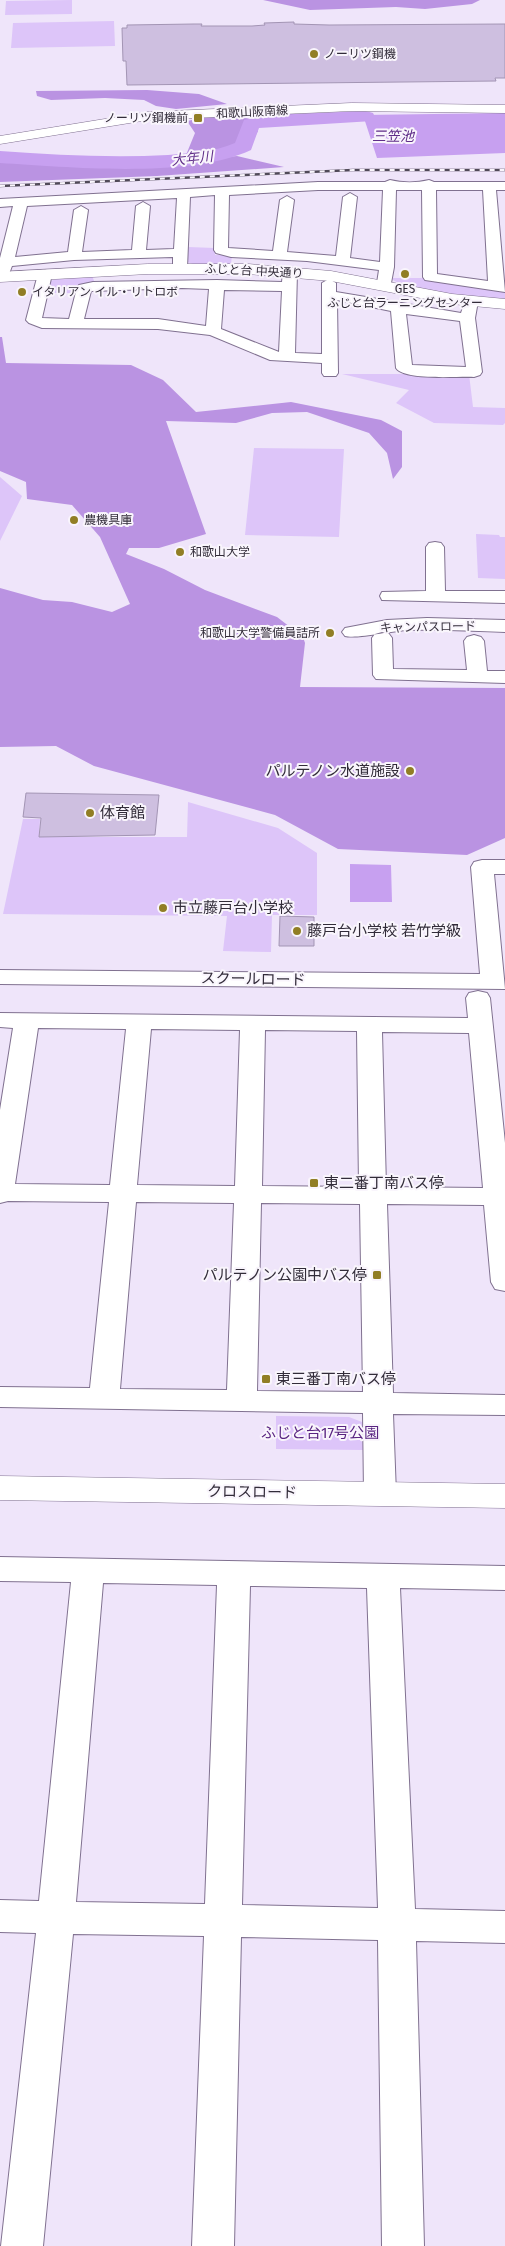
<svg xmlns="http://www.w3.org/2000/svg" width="505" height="2246" font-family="'Fira Sans','Noto Sans JP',sans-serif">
  <rect width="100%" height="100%" fill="#efe5fa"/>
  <path fill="#ddc5f9" d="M72 0V14L5 15 6 1Z
    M114 21 115 46 11 48 13 23Z
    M188 247 215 248V255H232L231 264H193L187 262Z
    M92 276 96 285 78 286 76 293H47L50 281 57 279Z
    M393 278H423L505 290V299C480 297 412 292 393 280Z
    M342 374H469L473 407 505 408V423L503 425 434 423 396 403 409 390Z
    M254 448 344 449 339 537 245 535Z
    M0 477 22 496 0 541Z
    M476 534 499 535 500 537H505V579L478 578Z
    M188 802 278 828 317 853V915H272L271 952 223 951 227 916 3 914 23 819H40L39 837H187Z
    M276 1416 349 1417 362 1422 363 1450 276 1449Z"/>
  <path fill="#ba93e2" d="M263 0H480L472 4 425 9 396 7 310 10Z
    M147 90 199 94 227 104 176 109 156 106 144 100 105 98 51 100 37 96 36 91Z
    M207 117H241L255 120 258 131 251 144 186 155 195 133 187 121Z
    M237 156 284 167 157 176 0 182V160L126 166Z
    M0 337H2L6 363 131 365 163 380 196 412 291 402 381 420 402 431V467L393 479 387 453 369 433 307 412 272 413 236 423 166 421 206 534 159 548H129L126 554 164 569 205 590 277 617 303 637 305 643 300 687 505 688V838L467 855 338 849 275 815 94 766 56 746 0 747V588L43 600 72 602 112 612 130 604 100 537 72 505 27 499 26 482 0 471Z"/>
  <path fill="#c7a0f0" d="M505 113V153L377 158 363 115Z
    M350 864 391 865 392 902H350Z"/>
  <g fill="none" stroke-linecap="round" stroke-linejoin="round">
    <path fill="#c7a0f0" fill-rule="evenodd" d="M366 111 373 113 375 117 373 121 259 128 251 150C188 179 69 167 0 163V151C56 155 112 158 168 155 191 153 214 152 235 143L244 120 267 115Z"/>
  </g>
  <path fill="#cebfe0" stroke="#a395b4" d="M294 22V24L329 25 505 24V78H495L496 81 127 85 126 61H123L122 28H127V25L194 24H202L201 26H252L265 25 264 23Z
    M26 793 159 795 155 835 39 837 41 818 23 817Z
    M280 916 314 917V946H279Z"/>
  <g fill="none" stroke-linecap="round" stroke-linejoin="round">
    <defs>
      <path id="minor" d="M390 180C402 183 417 183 429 180L434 182H505V190H496L505 292 425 280 423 277 422 190H396L394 267 391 283 384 287 377 283 379 270 307 261 231 257 216 253 214 250 215 195 190 197 187 268 185 271H175L173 268V257L74 260 12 266 9 274H0V258L13 206 0 207V199L318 182H385ZM318 190H383L380 262 350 258 357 197 350 193 343 197 336 256 287 252 294 200 287 196 280 200 273 251 228 248 229 195ZM436 190H483L488 281 437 274ZM177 198 174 249 146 250 150 206 143 202 136 206 132 250 82 252 88 210 81 206 74 210 68 252 15 257 27 206Z
        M290 268 297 272 295 353 322 354V283L329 279 336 283V292L461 313 466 298H476L478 301 475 318 482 372 480 375 474 377C458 376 405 381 396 368L391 311 337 300 338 373 336 376H324L322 373V363L270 360 210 335 158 329 42 328 29 323 26 320 38 274 45 270 52 274 42 318 69 319 77 288 79 285 93 282 217 280 282 282 283 272ZM182 288 209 289 206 326 158 319H84L91 291ZM224 290 282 291 279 352 221 329ZM406 314 460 321 466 367 412 365Z
        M435 542 441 543 444 547 445 591H505V603L382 600 380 596 382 592 426 591V547L429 543Z
        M427 618 505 620V632C472 631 440 629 407 630 391 631 357 639 345 636L342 632 345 628 387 620Z
        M382 632 389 634 392 638 393 669 467 670 464 641 467 637 474 635 481 637 484 641 487 671H505V683L376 679 373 675 372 638 375 634Z
        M482 860H505V874H494L505 989 0 984V970L480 974 471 867 474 862Z
        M478 991 487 993 490 998 505 1143V1291L495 1289 491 1282 484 1205 387 1204 393 1393 505 1395V1415L393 1414 396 1494 391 1502 380 1505 369 1502 364 1494 363 1413 0 1407V1387L90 1388 109 1202 8 1201 0 1203V1110L13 1028 0 1027V1013L468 1018 466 998 469 993ZM38 1028 126 1029 110 1185 15 1184ZM151 1029 240 1030 235 1186 137 1185ZM265 1030 357 1031 359 1187 262 1186ZM382 1032 469 1033 483 1188 386 1187ZM136 1202 234 1203 227 1390 120 1389ZM261 1203 360 1204 363 1392 257 1391Z
        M0 1557 505 1566V1590L400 1588 415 1909 505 1911V1943L416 1941 424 2246H382L378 1940 241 1937 234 2246H192L204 1936 73 1934 43 2246H1L36 1933 0 1932V1900L39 1901 71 1582 0 1581ZM103 1583 217 1585 205 1904 76 1902ZM250 1586 367 1588 378 1908 242 1905Z"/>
      <path id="tertiary" d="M148 264H248L331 271 452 294 505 299V309L452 304 331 281 248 274H148L0 282V272Z
        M0 1476 505 1484V1508L0 1500Z"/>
      <path id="secondary" d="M352 103 505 105V113L352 111 148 120 0 144V136L148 112Z"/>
    </defs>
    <use href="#minor" stroke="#807190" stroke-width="2"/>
    <use href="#tertiary" stroke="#807190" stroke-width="1"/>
    <use href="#secondary" stroke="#807190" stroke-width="1"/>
    <use href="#minor" fill="#fff" fill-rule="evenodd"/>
    <use href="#tertiary" fill="#fff" fill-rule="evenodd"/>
    <use href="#secondary" fill="#fff" fill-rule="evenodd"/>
    <defs>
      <path id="rail" d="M0 186 353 170H505"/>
    </defs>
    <use href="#rail" stroke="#504958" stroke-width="2.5"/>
    <use href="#rail" stroke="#f9f5fc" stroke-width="2" stroke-dasharray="5" stroke-linecap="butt"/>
  </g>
  <g fill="#917e25" stroke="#f9f5fc" stroke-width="2">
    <circle cx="314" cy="54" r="5"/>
    <rect x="193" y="113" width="10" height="10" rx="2.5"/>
    <circle cx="405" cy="274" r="5"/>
    <circle cx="22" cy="292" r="5"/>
    <circle cx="74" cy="520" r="5"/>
    <circle cx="180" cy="552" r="5"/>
    <circle cx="330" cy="633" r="5"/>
    <circle cx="410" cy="771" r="5"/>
    <circle cx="90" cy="813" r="5"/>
    <circle cx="163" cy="908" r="5"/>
    <circle cx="297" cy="931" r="5"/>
    <rect x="309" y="1178" width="10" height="10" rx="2.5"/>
    <rect x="372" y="1270" width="10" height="10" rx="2.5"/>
    <rect x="261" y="1374" width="10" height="10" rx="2.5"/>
  </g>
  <g text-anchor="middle" stroke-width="4" stroke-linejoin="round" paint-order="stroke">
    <g font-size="12" fill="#322c39" stroke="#f9f5fc" text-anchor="start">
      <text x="324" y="58">ノーリツ鋼機</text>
      <text x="188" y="122" text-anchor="end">ノーリツ鋼機前</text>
      <text x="405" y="293" text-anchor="middle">GES<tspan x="405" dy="14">ふじと台ラーニングセンター</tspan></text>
      <text x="32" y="296">イタリアン イル・リトロボ</text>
      <text x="84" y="524">農機具庫</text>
      <text x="190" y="556">和歌山大学</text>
      <text x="320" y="637" text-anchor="end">和歌山大学警備員詰所</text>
    </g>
    <g font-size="12" fill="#322c39" stroke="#f9f5fc">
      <text transform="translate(252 112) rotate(-3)" y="4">和歌山阪南線</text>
      <text transform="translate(254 271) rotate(3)" y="4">ふじと台 中央通り</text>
      <text transform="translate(428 627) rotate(-1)" y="4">キャンパスロード</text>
    </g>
    <g font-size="14" font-style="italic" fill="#5f2d88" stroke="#f9f5fc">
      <text x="393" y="141">三笠池</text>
      <text transform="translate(192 158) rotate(-6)" y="5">大年川</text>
    </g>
    <g font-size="15" fill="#322c39" stroke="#f9f5fc" text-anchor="start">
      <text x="400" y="776" text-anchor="end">パルテノン水道施設</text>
      <text x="100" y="818">体育館</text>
      <text x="173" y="913">市立藤戸台小学校</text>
      <text x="307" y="936">藤戸台小学校 若竹学級</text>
      <text x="324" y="1188">東二番丁南バス停</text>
      <text x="367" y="1280" text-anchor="end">パルテノン公園中バス停</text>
      <text x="276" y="1384">東三番丁南バス停</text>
    </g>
    <g font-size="15" fill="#322c39" stroke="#f9f5fc">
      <text transform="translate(253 979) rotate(1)" y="5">スクールロード</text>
      <text transform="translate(252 1492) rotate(1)" y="5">クロスロード</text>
    </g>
    <g font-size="15" fill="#592581" stroke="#f9f5fc">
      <text x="320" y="1438">ふじと台17号公園</text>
    </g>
  </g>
</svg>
